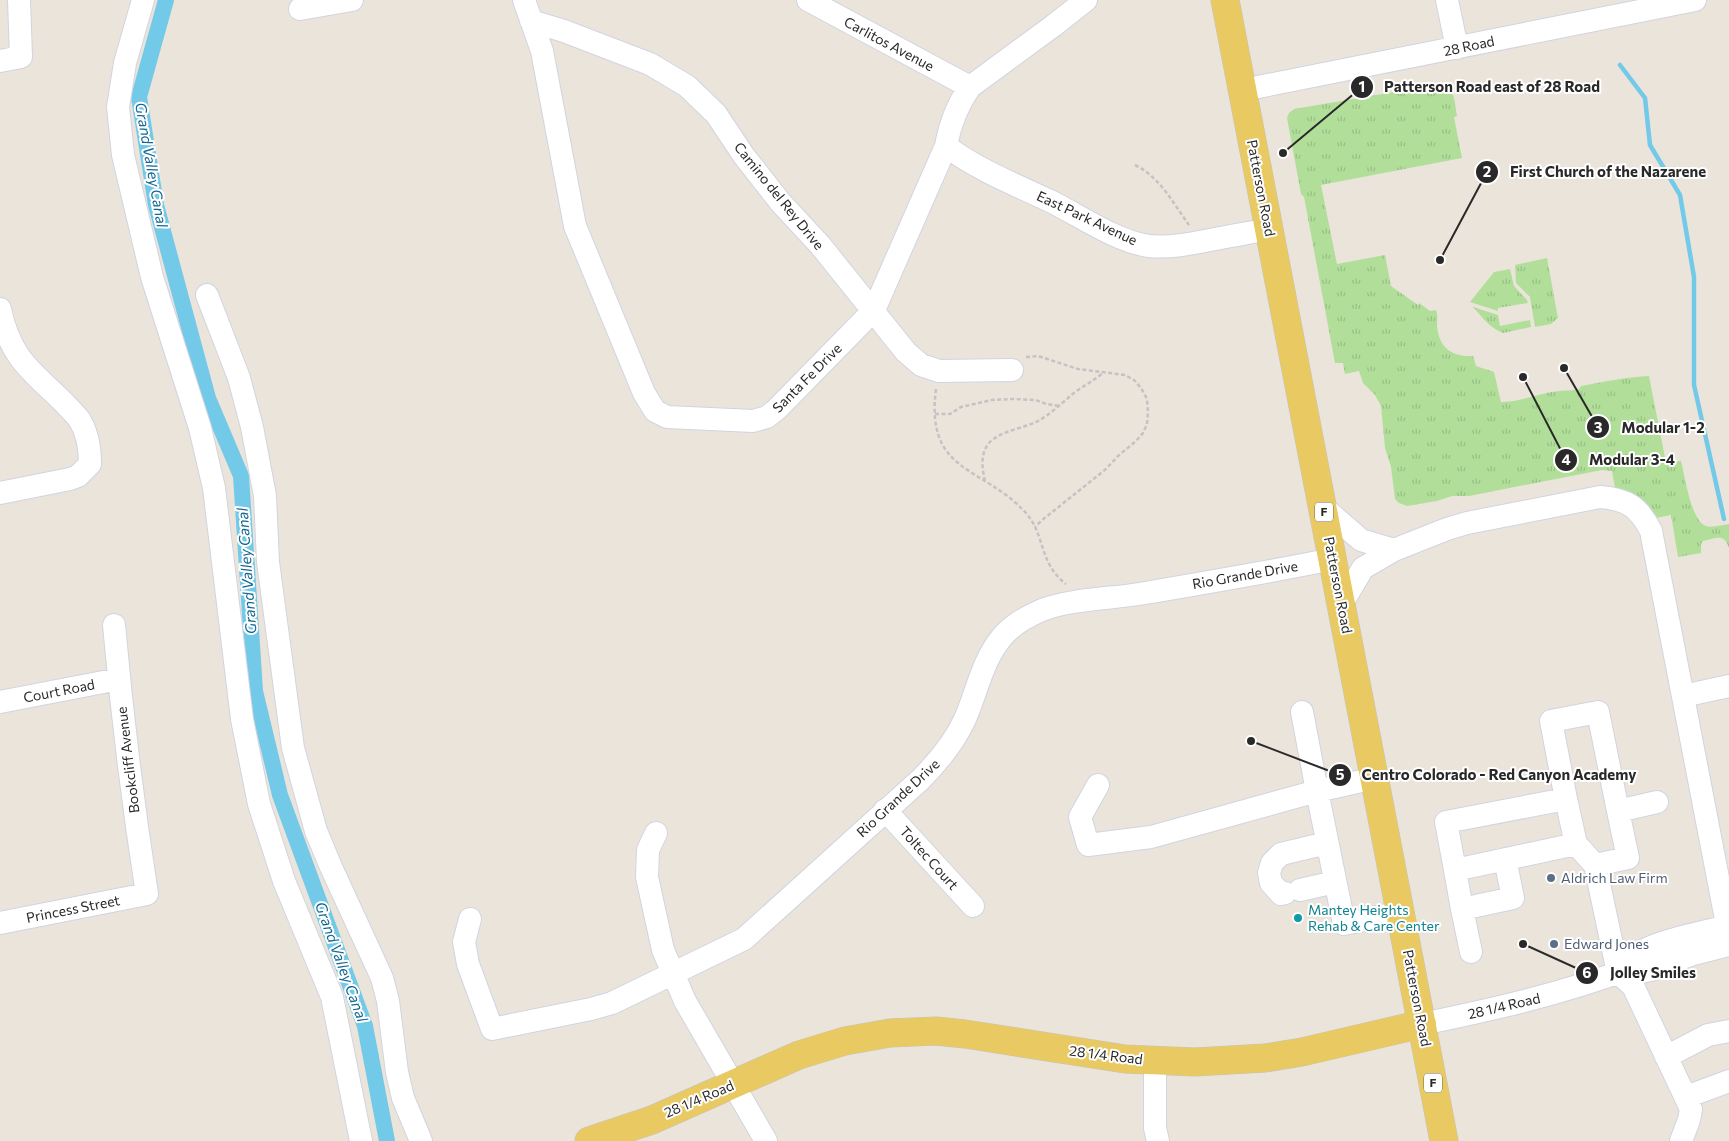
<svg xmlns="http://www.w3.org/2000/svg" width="1729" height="1141" font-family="Commissioner,sans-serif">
  <defs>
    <pattern id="grass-tufts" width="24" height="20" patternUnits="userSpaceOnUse" patternTransform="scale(1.25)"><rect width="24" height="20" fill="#b1df9a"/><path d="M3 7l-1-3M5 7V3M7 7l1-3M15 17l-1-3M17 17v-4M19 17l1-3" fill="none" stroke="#98bf85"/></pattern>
  </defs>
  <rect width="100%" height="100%" fill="#ebe4db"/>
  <path fill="url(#grass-tufts)" d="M1435 85C1456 86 1454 99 1457 116L1454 117 1462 158 1321 185 1337 264 1385 255 1391 286 1418 305 1419 303 1430 311 1436 310C1438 315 1437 320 1437 326 1439 348 1452 357 1473 356L1476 366 1494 372 1501 402C1521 402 1539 393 1559 391 1566 390 1572 391 1579 389L1581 386C1603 382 1626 377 1649 376L1666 463 1681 461C1685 476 1691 521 1706 526 1712 528 1722 525 1729 524V548C1724 533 1717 538 1703 541L1701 544V553L1678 557 1671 515 1655 518 1615 488 1612 471 1602 470 1469 496H1452L1437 501 1407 506 1399 503 1395 499 1391 467 1385 448 1381 406 1375 395 1363 383 1359 371 1345 374 1343 363H1335L1304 197 1301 194 1287 118 1289 113 1294 109Z
    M1547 258 1558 318 1551 324 1535 327 1530 297 1516 283 1515 265Z
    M1510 269 1514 286 1527 300 1528 303 1498 308V311L1470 302 1494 272Z
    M1473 307 1498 315 1500 326 1530 320 1531 327 1503 333C1491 329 1481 316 1473 307Z"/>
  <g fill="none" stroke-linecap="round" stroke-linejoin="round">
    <path stroke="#73c9e8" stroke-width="4.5" d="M1620 65 1645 98 1650 145 1680 195 1694 277V385L1724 519"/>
    <path stroke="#73c9e8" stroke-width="16" d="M166 0 139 97 156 205 208 398 241 476 255 691 280 795 365 1026 387 1141"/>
    <defs>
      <path id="minor" d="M143 0 125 63 118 107 123 155 152 277 200 428 214 488 242 719 259 804 284 881 332 997 361 1141
        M524 0 542 51 575 226 644 393 655 411 667 417 753 421 767 417 777 409 874 310 946 146C950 124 957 105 970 87L1053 26 1086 0
        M808 0 970 87
        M1447 0 1457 48
        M300 9 352 0
        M531 21 564 31 650 64 687 86 716 114 744 156 781 203 820 245 906 352 921 365 939 371 1012 370
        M0 61 21 57 19 0
        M1243 90 1695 0
        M946 146C978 170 1014 184 1050 201 1079 215 1117 242 1149 246 1170 248 1190 244 1210 240 1229 236 1249 233 1269 229
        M207 295 239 378 252 427 265 496 268 562 293 748 316 831 331 867 382 978 388 1001 397 1072 403 1098 421 1141
        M0 309C12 369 44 377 79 419 88 433 90 448 90 464L78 476 70 479 0 493
        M1323 507 1361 540 1394 550
        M1342 603 1363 568 1394 550 1447 529 1467 523 1600 497C1627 499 1639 507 1651 531L1729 935
        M1683 696 1729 686
        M0 702 119 679
        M1375 778 1317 791 1344 924 1401 912
        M1098 785 1080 817 1088 845 1151 837 1317 791 1302 712
        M1566 799 1576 844
        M1657 802 1618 811 1598 712 1551 721 1566 799 1446 822 1455 870 1576 844 1595 865 1618 973 1633 986 1691 1109 1689 1120 1681 1141
        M885 810 973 906
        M656 833 648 850 647 877 663 950 685 1001 766 1141
        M1595 865 1628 858 1618 811
        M1455 870 1462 909 1513 898 1505 859
        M1300 890 1335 882
        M1285 893 1281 894 1271 883 1269 873 1272 863 1281 854 1327 843
        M1462 909 1471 952
        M470 919 464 942 468 964 492 1029 591 1009 612 1003 744 939 920 780C938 762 954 743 965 719 977 692 982 661 1002 637 1012 625 1028 616 1042 610 1071 599 1108 599 1139 594 1204 583 1269 572 1333 559
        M0 923 147 894C133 805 122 715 114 625
        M1632 967V959C1644 943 1708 931 1729 926
        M1632 967 1640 972 1651 970 1693 954 1729 945
        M1422 1024C1495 1009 1561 994 1631 968
        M1666 1057 1708 1035 1729 1031
        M1155 1061V1128L1158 1141
        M1686 1097 1729 1081"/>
      <path id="major" d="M1225 0 1444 1141
        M589 1141 652 1120 799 1055 845 1041 890 1033 936 1031 965 1034 1125 1059 1195 1062 1265 1058 1302 1052 1422 1024"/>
    </defs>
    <use href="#minor" stroke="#d1d4e1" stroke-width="24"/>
    <use href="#major" stroke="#c3c3c3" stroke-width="29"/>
    <path stroke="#c3c3c3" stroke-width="2.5" stroke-dasharray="4 2.5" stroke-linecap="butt" d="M1135 165C1160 177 1173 203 1189 225
      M1026 357 1038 356 1078 369 1125 375 1134 380 1141 388 1147 399 1148 412 1147 424 1143 433 1136 441 1118 456 1106 469 1041 521 1035 527
      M936 389C925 474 982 465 1026 513 1046 536 1038 562 1066 584
      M935 414H950L961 407 992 400 1012 399 1036 400 1046 404 1059 406
      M985 481C982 468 980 454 989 443 1001 430 1023 429 1038 421 1052 413 1063 402 1075 392 1085 385 1095 380 1104 372"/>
    <use href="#minor" stroke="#fff" stroke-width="22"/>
    <use href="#major" stroke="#e9ca62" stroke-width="28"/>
  </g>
  <g fill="#5c6f8a" stroke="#fff" stroke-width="2">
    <circle cx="1551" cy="878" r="5"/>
    <circle cx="1554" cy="944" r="5"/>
  </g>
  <circle fill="#0f9aa8" stroke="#fff" stroke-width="2" cx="1298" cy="918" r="5"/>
  <g text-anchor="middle" stroke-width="4" stroke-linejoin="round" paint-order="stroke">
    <g fill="#fff" stroke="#696969" stroke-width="1">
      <rect x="1315" y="502.5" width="18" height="19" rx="4"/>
      <rect x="1424" y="1073.5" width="18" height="19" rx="4"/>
    </g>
    <g font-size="12" font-weight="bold" fill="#292929">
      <text x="1324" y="516">F</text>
      <text x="1433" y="1087">F</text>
    </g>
    <g font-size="14" fill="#292929" stroke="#fff">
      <text transform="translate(889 44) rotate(28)" y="5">Carlitos Avenue</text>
      <text transform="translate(1469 46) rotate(-12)" y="5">28 Road</text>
      <text transform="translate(1261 188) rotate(79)" y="5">Patterson Road</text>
      <text transform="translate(779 196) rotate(51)" y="5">Camino del Rey Drive</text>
      <text transform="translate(1087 218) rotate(25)" y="5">East Park Avenue</text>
      <text transform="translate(807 378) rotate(-45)" y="5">Santa Fe Drive</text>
      <text transform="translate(1245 575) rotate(-10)" y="5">Rio Grande Drive</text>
      <text transform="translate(1338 585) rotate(79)" y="5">Patterson Road</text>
      <text transform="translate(59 691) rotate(-11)" y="5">Court Road</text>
      <text transform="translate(128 760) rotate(-97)" y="5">Bookcliff Avenue</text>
      <text transform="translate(898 798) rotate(-43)" y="5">Rio Grande Drive</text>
      <text transform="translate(929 858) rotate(48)" y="5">Toltec Court</text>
      <text transform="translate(73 909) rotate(-11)" y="5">Princess Street</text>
      <text transform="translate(1417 998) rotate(79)" y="5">Patterson Road</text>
      <text transform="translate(1504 1006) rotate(-13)" y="5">28 1/4 Road</text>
      <text transform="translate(1106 1055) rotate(7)" y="5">28 1/4 Road</text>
      <text transform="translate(699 1099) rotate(-23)" y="5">28 1/4 Road</text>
    </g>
    <g font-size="14" fill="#4e5e75" stroke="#fff" text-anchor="start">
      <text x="1561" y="883">Aldrich Law Firm</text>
      <text x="1564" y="949">Edward Jones</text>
    </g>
    <g font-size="14" fill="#0d838f" stroke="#fff" text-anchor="start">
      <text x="1308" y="915">Mantey Heights<tspan x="1308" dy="16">Rehab &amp; Care Center</tspan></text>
    </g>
    <g font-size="15" font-style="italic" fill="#146792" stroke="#fff">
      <text transform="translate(151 165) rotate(80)" y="5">Grand Valley Canal</text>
      <text transform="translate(247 571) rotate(-94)" y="5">Grand Valley Canal</text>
      <text transform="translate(341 962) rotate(70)" y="5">Grand Valley Canal</text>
    </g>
  </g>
  <path fill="none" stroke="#292929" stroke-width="2" d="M1283 153L1362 87M1440 260L1487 172M1564 368L1598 427M1523 377L1566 460M1251 741L1340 775M1523 944L1587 973"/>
  <g fill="#292929" stroke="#fff" stroke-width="2">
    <circle cx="1283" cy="153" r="5"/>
    <circle cx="1440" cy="260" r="5"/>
    <circle cx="1564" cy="368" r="5"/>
    <circle cx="1523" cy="377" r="5"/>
    <circle cx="1251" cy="741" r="5"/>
    <circle cx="1523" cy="944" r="5"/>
    <circle cx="1362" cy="87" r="12"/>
    <circle cx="1487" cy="172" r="12"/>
    <circle cx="1598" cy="427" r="12"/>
    <circle cx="1566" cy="460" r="12"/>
    <circle cx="1340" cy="775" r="12"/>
    <circle cx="1587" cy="973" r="12"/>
  </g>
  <g font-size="15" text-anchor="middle" font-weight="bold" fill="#fff">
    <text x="1362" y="92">1</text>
    <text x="1487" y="177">2</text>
    <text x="1598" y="433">3</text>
    <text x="1566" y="465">4</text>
    <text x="1340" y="780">5</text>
    <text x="1587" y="978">6</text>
  </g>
  <g font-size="15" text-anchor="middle" font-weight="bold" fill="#292929" stroke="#fff" stroke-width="4" stroke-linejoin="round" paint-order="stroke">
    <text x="1492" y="92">Patterson Road east of 28 Road</text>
    <text x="1608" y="177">First Church of the Nazarene</text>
    <text x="1663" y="433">Modular 1-2</text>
    <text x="1632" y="465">Modular 3-4</text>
    <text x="1499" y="780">Centro Colorado - Red Canyon Academy</text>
    <text x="1653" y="978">Jolley Smiles</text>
  </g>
</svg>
